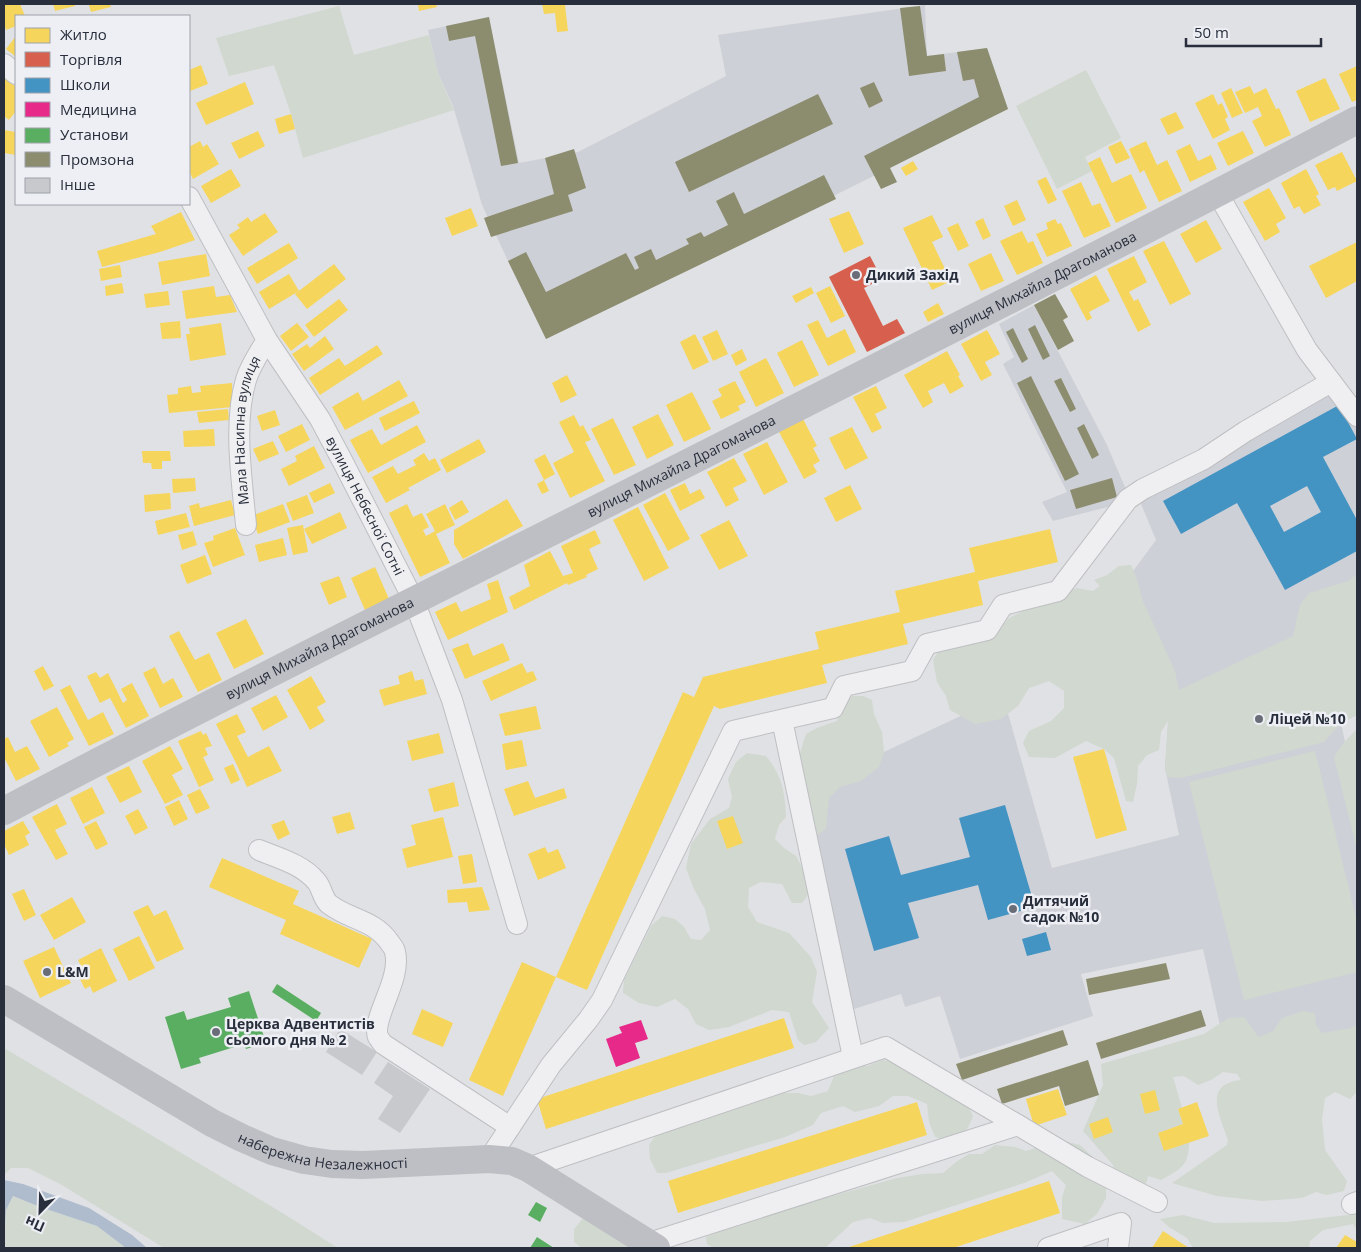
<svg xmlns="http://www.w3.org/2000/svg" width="1361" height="1252" font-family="'Open Sans',sans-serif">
  <rect width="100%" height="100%" fill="#e0e1e4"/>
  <path fill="#ced0d7" d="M925 5 927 56 987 48 1008 109 546 339 508 261 482 205 453 106 438 73 428 30 489 17 519 163 578 152 726 76 718 35Z
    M1034 305 1107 445 1131 501 1053 521 1042 502 1067 492 1003 364 1014 357 999 324Z
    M1335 391 1357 422V715L1341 723 1357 798V1039L1225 1048 1203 949 1081 974 1093 1016 960 1059 940 996 905 1007 901 994 854 1009 803 790 1003 696 1052 868 1179 835 1165 768 1170 694 1122 586 1156 540 1139 499Z"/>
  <path fill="#d0d8d0" d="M339 6 354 55 429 35 438 73 454 110 303 158 291 114 274 65 229 76 216 38Z
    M1086 70 1121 138 1085 157 1092 171 1057 189 1016 106Z
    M1131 565 1137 579 1142 599 1175 671 1179 690 1293 636 1300 605 1309 593 1348 581 1357 574V715L1341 723 1324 742 1181 778 1167 777 1165 768 1168 721 1161 732 1159 750 1147 755 1138 766 1137 784 1133 802 1126 801 1114 758 1104 749 1086 741 1055 758 1029 757 1023 743 1029 731 1051 721 1064 708V691L1049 681 1029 688 1018 706 1001 719 975 724 950 710 946 696 937 682 933 660 939 650 992 637 1009 618 1046 600 1077 588 1093 591 1100 586 1094 580 1107 575 1119 566Z
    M852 696H863L872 700 874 714 882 732 884 752 879 767 861 781 840 787 829 798 826 829 814 837 801 773 800 753 806 734 817 728 837 721 842 707Z
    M1357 729V850L1334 757 1345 741Z
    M1315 751 1357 921V972L1244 1000 1189 782Z
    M747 753 766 756C782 776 785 792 786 817L779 825 775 839 784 848 796 856 803 869 809 893 802 903H792L782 884 761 882 749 888 748 907 757 922 789 933 811 957 817 972 812 1002 829 1028 816 1042 804 1045 798 1040 789 1012 772 1010 729 1027 709 1030 696 1024 688 1009 675 999 657 1007 639 1003 623 993 624 980 651 926 662 916 675 919 684 927 691 939 701 940 710 930 705 909 694 889 686 868 691 844 710 819 729 808 732 797 728 779 736 762Z
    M1303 1011 1315 1013 1316 1025 1322 1033 1351 1028 1357 1024V1092L1350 1099 1335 1092 1325 1098 1322 1119 1325 1150 1347 1181 1344 1191 1327 1195 1316 1192 1302 1198 1262 1201 1217 1196 1172 1183 1227 1145 1228 1140C1220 1116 1202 1084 1241 1080L1237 1074 1223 1072 1211 1080 1198 1085 1184 1076 1173 1077 1182 1108 1178 1109 1183 1124 1158 1133 1189 1142C1189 1165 1182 1168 1163 1179L1161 1180 1148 1176 1147 1181 1137 1199H1126L1118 1193 1113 1165 1083 1131 1103 1085 1101 1064 1204 1034 1228 1018 1244 1017 1259 1037 1273 1031 1282 1018Z
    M4 1048 276 1209 338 1248H164L62 1185 28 1168H11L4 1175Z
    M883 1060 897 1063 969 1108 973 1116C971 1120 969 1127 966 1130 957 1138 945 1140 935 1137L929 1122 927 1104 908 1096H893L879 1106 855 1112 843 1106 821 1113 813 1125 785 1137 666 1173H657L650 1159 649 1145 659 1131 782 1093H798L811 1096 828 1091 834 1076 854 1066H867Z
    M1064 1141 1080 1145 1097 1161 1106 1187V1198L1097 1214 1085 1224 1062 1219V1198L1066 1185 1052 1171 1024 1183 904 1222 883 1223 870 1218 853 1222 826 1247 823 1248H713L707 1244 706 1237 738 1224 797 1206 897 1178 923 1174 943 1173 956 1162 969 1154H982L995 1145 1015 1147 1026 1151 1039 1147Z
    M13 1196 40 1207 97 1226 126 1248H4L6 1210Z
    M1357 1214V1230L1353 1224 1323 1230 1310 1241 1309 1248H1193L1187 1238 1169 1227 1160 1219 1183 1215 1214 1223 1286 1222Z
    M585 1216 656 1248H582L574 1242V1229Z"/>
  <path fill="#afbcce" d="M4 1180 23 1184 89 1208 132 1235 147 1248H126L97 1226 40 1207 13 1196 6 1210 4 1241Z"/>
  <path fill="#f6d55c" d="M4 4H20L25 16H16V26L6 30 4 23Z
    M53 4H75V6L55 11Z
    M96 4H110L111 7 91 12 89 5Z
    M418 4H436L437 7 419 11Z
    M542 4 565 5 568 31 557 32 555 13 544 14Z
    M16 36V57L6 49Z
    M201 65 208 84 190 91 189 70Z
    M1357 66V100L1352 102 1339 74Z
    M4 77 16 87V111L9 120 4 116Z
    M1325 78 1340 109 1310 122 1296 91Z
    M245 82 254 104 206 125 196 103Z
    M1250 86 1254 94 1266 88 1276 109 1279 108 1291 135 1265 147 1252 121 1262 116 1258 107 1245 113 1235 92Z
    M1231 88 1243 113 1232 118 1221 93Z
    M1213 94 1218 105 1222 103 1228 117 1225 119 1230 130 1213 139 1195 103Z
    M1176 112 1184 128 1168 135 1160 119Z
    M291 114 295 129 279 134 275 119Z
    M4 130 16 132V155L4 153Z
    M258 131 265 146 239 159 231 143Z
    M1243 131 1254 153 1228 166 1217 143Z
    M200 141 203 147 207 144 219 164 193 179 189 171V147Z
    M1121 141 1130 158 1116 164 1108 147Z
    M1146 141 1157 165 1167 160 1182 191 1159 202 1144 170 1140 173 1129 149Z
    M1190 144 1198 161 1211 155 1217 169 1190 182 1176 151Z
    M1342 152 1357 181 1337 191 1335 187 1328 190 1315 165Z
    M1100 157 1112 183 1131 174 1147 208 1116 223 1088 163Z
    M913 161 918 169 906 176 901 168Z
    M231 169 241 186 211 203 201 186Z
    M1306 169 1319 194 1316 196 1321 205 1304 214 1299 206 1294 209 1281 183Z
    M1046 177 1057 200 1048 204 1037 181Z
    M1081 182 1092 206 1100 203 1111 226 1084 238 1062 191Z
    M1269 188 1286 218 1276 224 1280 232 1265 241 1243 202Z
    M1017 200 1026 220 1013 226 1004 206Z
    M471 208 478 226 452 236 445 218Z
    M849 211 864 244 844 253 829 219Z
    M181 212 195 240 160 252 102 267 97 251 156 234 151 226Z
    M265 213 278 232 243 256 229 235 240 228 237 225 248 217 251 222Z
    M932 215 943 237 932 242 951 281 932 290 903 228Z
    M983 218 991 236 983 240 975 222Z
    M1055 219 1058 224 1061 223 1072 246 1047 257 1036 234 1048 229 1046 223Z
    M1206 220 1222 249 1196 263 1180 234Z
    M958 223 969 246 958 251 947 228Z
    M1022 231 1028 243 1033 241 1043 263 1017 275 1000 241Z
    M1164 241 1191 294 1170 305 1143 251Z
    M1357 242V281L1326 298 1309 266Z
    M289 243 298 258 257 284 247 268Z
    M991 253 1004 281 981 291 968 264Z
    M206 254 210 276 162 285 158 262Z
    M1134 256 1147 282 1129 292 1134 301 1138 299 1151 325 1138 332 1107 269Z
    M334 264 346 279 307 309 295 294Z
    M120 265 122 277 101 281 99 269Z
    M289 274 299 291 269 309 259 292Z
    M1096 275 1110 301 1089 312 1092 318 1087 321 1070 289Z
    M122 283 124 293 106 296 105 286Z
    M214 286 216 297 230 295 237 312 186 319 182 291Z
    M830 286 845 316 831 323 816 293Z
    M811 287 814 293 796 303 792 296Z
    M168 291 170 305 146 308 144 294Z
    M339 299 348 310 314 337 305 325Z
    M938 303 944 314 928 322 923 312Z
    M818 320 827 338 845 329 856 352 828 366 807 325Z
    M180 321 181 338 162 339 160 323Z
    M221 323 226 355 190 361 186 334H190L189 328Z
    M297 323 309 337 291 351 280 336Z
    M717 330 728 354 713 361 702 337Z
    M987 330 1000 354 985 362 992 375 981 381 961 344Z
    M695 334 709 362 693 370 680 342Z
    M325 336 334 349 304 371 292 354 307 344 310 348Z
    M802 340 819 375 794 387 777 353Z
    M377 345 383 354 320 395 309 378 339 358 345 366Z
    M742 349 747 360 736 366 731 355Z
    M947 351 960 375 958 376 964 386 950 394 944 383 928 391 933 402 923 408 904 375Z
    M766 358 784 393 756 407 739 372Z
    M567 375 577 395 561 403 552 383Z
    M399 380 408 396 345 430 332 407 358 392 363 401Z
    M735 381 746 402 738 406 740 410 721 419 712 401 722 396 718 389Z
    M232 383 233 407 169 413 167 395 178 394V388L191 386 192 393 201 392 200 386Z
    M876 386 887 408 875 414 882 428 872 433 853 397Z
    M692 392 711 429 684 442 666 405Z
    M414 401 420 413 385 431 379 418Z
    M228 409 229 420 199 423 197 412Z
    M275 410 280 425 262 431 257 416Z
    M658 414 674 445 647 459 632 427Z
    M574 415 580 427 583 425 591 440 585 442 605 481 570 498 553 463 574 452 559 422Z
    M613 418 636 465 614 475 591 429Z
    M803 419 817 446 813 448 820 461 813 465 817 472 804 479 779 432Z
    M302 424 310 440 286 452 278 436Z
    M417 425 426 442 368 473 350 440 372 429 381 445Z
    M852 427 868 458 845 470 829 438Z
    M214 429 215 446 184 447 183 431Z
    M479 439 486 452 447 473 440 460Z
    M273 441 279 454 259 462 253 449Z
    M767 442 788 482 764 495 743 454Z
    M314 446 325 468 289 486 281 469 297 461 295 456Z
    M142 451H170L171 461H162V469H152L151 463H143Z
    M424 453 429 461 435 458 441 470 408 488 410 490 386 503 372 477 393 466 398 474 416 465 413 460Z
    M545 454 555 474 544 480 534 460Z
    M734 458 747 481 733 488 739 500 726 507 707 472Z
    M195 478 196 491 173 493 172 479Z
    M544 480 549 491 542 494 537 484Z
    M330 483 335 493 314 503 309 493Z
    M685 483 690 494 700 489 705 498 680 511 670 490Z
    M850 485 862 509 836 522 824 498Z
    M170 493 171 509 145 512 144 495Z
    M665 493 690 539 668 551 643 505Z
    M307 495 314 513 293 521 286 503Z
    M507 499 523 526 463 559 454 544V530Z
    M231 500 235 515 194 526 189 506 199 503 200 508Z
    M462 500 469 512 455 520 449 508Z
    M283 504 290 522 258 534 251 516Z
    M407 504 413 517 422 513 429 527 423 530 426 536 435 531 426 514 445 504 455 525 436 534 450 563 420 577 389 513Z
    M638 507 669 568 644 581 613 520Z
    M340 512 347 528 312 544 304 529Z
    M186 513 190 527 158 535 155 521Z
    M729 520 748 556 719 570 700 535Z
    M303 525 308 552 293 555 287 528Z
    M235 528 245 555 213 567 204 543 214 540 213 536Z
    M1050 529 1058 562 978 581 983 605 903 624 908 644 822 665 827 683 720 709 714 706 587 990 556 977 683 692 694 697 703 677 819 649 815 632 900 612 895 591 975 572 969 548Z
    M595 530 601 543 589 549 598 569 586 575 587 577 568 585 567 583 514 610 509 597 530 586 524 565 550 551 563 576 573 573 561 546Z
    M193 531 197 545 182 550 178 535Z
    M283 538 287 555 259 562 255 545Z
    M205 555 212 574 187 584 180 565Z
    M375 567 389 599 365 610 351 578Z
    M339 576 347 597 329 605 320 583Z
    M498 580 508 612 448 640 435 612 456 602 461 612 491 599 487 584Z
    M246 619 264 654 234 669 216 633Z
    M179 631 195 660 209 653 222 680 198 692 169 636Z
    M468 643 473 656 503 643 510 660 465 679 452 649Z
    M522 663 527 673 533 671 537 680 491 701 482 681Z
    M43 666 54 686 44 691 34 671Z
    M155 667 163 684 173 678 183 697 160 708 143 673Z
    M412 671 415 681 423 679 427 694 384 706 379 690 400 684 398 676Z
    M96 672 100 678 108 673 123 703 127 700 121 689 132 683 149 716 126 728 110 698 100 703 87 676Z
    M311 676 326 702 317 707 325 721 310 730 287 690Z
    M70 685 88 720 103 712 114 734 89 746 60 690Z
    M276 695 288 717 263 731 251 708Z
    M536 706 541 729 505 736 499 714Z
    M57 707 74 739 67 743 69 746 49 757 30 721Z
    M237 714 246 732 237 736 248 757 269 746 282 771 247 787 236 763 216 724Z
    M201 731 203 735 206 733 212 746 205 748 208 755 203 757 214 780 199 787 178 741Z
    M439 733 444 753 412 761 407 741Z
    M8 737 15 752 27 746 40 769 16 781 4 757V739Z
    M522 740 527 766 506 770 502 744Z
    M170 746 183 769 172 775 183 795 165 804 142 761Z
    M1104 749 1127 830 1096 839 1073 757Z
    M233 764 240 780 231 784 224 768Z
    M129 766 142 792 120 803 106 777Z
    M528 781 535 798 564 788 567 798 514 816 504 789Z
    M454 782 459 806 434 812 428 789Z
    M92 787 105 813 83 824 70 798Z
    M200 789 210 808 196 814 187 795Z
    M179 800 188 819 174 826 165 807Z
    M57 804 67 824 55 830 68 854 56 860 32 817Z
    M138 809 148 828 135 835 125 816Z
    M350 812 355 829 337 834 332 817Z
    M733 816 743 843 727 849 717 821Z
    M443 817 453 857 407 868 402 849 416 845 411 825Z
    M284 820 290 834 278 840 271 825Z
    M23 821 30 833 25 836 29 845 9 855 4 844V831Z
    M96 821 108 844 96 850 84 827Z
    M545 847 548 853 558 849 566 868 538 880 528 854Z
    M472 854 477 882 463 884 458 856Z
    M222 858 299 891 293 904 372 939 359 968 280 934 286 920 209 887Z
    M482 887 490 910 469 912 467 902 448 903 447 890Z
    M24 889 36 915 24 921 12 894Z
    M72 897 86 922 54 940 40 915Z
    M148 905 154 916 166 910 184 949 157 962 133 912Z
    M139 936 155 968 129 981 113 949Z
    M54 947 71 983 40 998 23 961Z
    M101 948 117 981 93 993 90 986 85 989 75 969 81 966 78 960Z
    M522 962 556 977 503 1096 469 1080Z
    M422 1009 453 1023 443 1047 412 1034Z
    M784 1018 794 1048 546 1129 537 1099Z
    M1058 1089 1067 1115 1034 1126 1026 1099Z
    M1155 1090 1160 1110 1145 1114 1140 1094Z
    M917 1102 927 1135 678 1213 668 1181Z
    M1197 1102 1209 1136 1164 1151 1158 1133 1183 1124 1178 1109Z
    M1108 1117 1113 1132 1094 1139 1089 1124Z
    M1049 1181 1060 1213 953 1248H846Z
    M1163 1231 1189 1248H1152Z
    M1345 1235 1357 1242V1248H1336Z"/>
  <path fill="#d6604d" d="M870 256 882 279 864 288 883 326 897 319 905 333 867 352 829 277Z"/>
  <path fill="#4393c3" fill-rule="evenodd" d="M1339 405 1357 439 1323 457 1357 520V551L1285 590 1237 503 1181 534 1163 501ZM1307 486 1321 512 1284 532 1270 506Z
    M1005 805 1035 907 988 920 978 885 908 903 919 938 874 951 845 849 889 836 901 875 970 857 959 818Z
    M1046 932 1051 950 1027 956 1022 939Z"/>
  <path fill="#e7298a" d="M641 1020 648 1039 635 1043 640 1058 616 1067 606 1039 622 1033 619 1027Z"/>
  <path fill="#5aae61" d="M277 984 321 1013 316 1021 272 992Z
    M249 991 266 1043 246 1049 244 1044 199 1058 201 1063 181 1069 165 1017 184 1011 187 1020 231 1007 228 998Z
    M536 1202 547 1208 540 1222 528 1215Z
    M537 1237 554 1248H530Z"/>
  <path fill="#8c8c6e" d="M920 6 927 56 944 54 946 71 909 76 900 8Z
    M489 17 518 163 501 166 475 36 449 41 446 26Z
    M987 48 1008 109 890 168 897 182 881 189 864 156 979 97 974 79 963 81 957 52Z
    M874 82 883 101 869 108 860 88Z
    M818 94 833 124 689 192 675 162Z
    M574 149 586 188 568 195 573 211 491 237 484 218 554 194 545 158Z
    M824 175 836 199 546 339 508 261 526 252 546 292 626 253 635 270 639 268 634 257 651 249 656 260 689 244 686 239 701 232 704 237 728 225 716 201 734 192 744 214Z
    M1055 294 1068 317 1063 320 1074 341 1058 350 1034 305Z
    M1035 325 1050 356 1043 360 1028 329Z
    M1013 328 1028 359 1022 363 1006 332Z
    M1031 376 1079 474 1065 481 1017 383Z
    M1061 378 1076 409 1070 412 1054 381Z
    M1084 424 1099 455 1092 459 1077 428Z
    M1112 478 1117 497 1076 509 1070 490Z
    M1166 963 1170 979 1089 995 1086 979Z
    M1201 1010 1206 1026 1101 1059 1096 1043Z
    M1063 1030 1068 1045 962 1080 956 1064Z
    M1088 1060 1099 1095 1065 1106 1059 1086 1002 1104 997 1089Z"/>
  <path fill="#c8c9cc" d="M340 1029 377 1052 362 1075 326 1052Z
    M388 1062 430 1089 400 1133 378 1119 393 1096 374 1083Z"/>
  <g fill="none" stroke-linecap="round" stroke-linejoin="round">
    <defs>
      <g id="street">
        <path d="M4 64 16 74"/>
        <path d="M1218 194 1307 350 1357 416"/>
        <path id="s1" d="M189 197 267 340 320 419 344 464 414 601 452 700 517 924"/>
        <path id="s2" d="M246 525C242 481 233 423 246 380 250 366 259 353 267 340"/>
        <path d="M782 720 853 1057"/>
        <path d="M259 850C278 858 302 864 316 881 322 887 322 898 329 904 349 920 374 919 390 943 392 946 395 949 395 952 402 980 371 1018 378 1037 379 1038 382 1043 383 1044L510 1127"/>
        <path d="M489 1159 551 1065 588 1020 602 1000 733 731 833 708 844 686 912 671 927 644 987 630 1003 605 1058 591 1128 499 1143 489 1204 459 1246 431 1331 382"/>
        <path d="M528 1168 886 1047 1018 1125"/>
        <path d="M1352 1204 1357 1202"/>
        <path d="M649 1243 1018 1125 1088 1167 1157 1202"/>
        <path d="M1048 1248 1121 1223 1118 1248"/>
      </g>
    </defs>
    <use href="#street" stroke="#bebfc2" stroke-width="22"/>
    <use href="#street" stroke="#efeff1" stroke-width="20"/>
    <g stroke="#bebfc4" stroke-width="28">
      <path id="s3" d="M4 811C182 717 361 627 541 537 814 399 1087 262 1357 120"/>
      <path id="s4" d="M4 999 212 1123 242 1138 272 1151 304 1160 332 1164 363 1165 489 1159 512 1161 528 1168 656 1248"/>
    </g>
  </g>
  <g fill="#686d77" stroke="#edeff4" stroke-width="2">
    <circle cx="856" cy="275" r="5"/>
    <circle cx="1259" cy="719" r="5"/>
    <circle cx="1013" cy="909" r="5"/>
    <circle cx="47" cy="972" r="5"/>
    <circle cx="216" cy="1032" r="5"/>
  </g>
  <g text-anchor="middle" stroke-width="5" stroke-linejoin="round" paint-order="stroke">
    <g font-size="14" font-weight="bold" fill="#282e3c" stroke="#edeff4" text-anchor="start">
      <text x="866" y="280">Дикий Захід</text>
      <text x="1269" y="724">Ліцей №10</text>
      <text x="1023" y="906">Дитячий<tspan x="1023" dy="16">садок №10</tspan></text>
      <text x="57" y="977">L&amp;M</text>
      <text x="226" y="1029">Церква Адвентистів<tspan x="226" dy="16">сьомого дня № 2</tspan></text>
    </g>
    <g font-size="14" fill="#282e3c" stroke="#edeff4">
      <text dy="5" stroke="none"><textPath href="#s3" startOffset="1165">вулиця Михайла Драгоманова</textPath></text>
      <text dy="5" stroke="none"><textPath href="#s2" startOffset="96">Мала Насипна вулиця</textPath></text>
      <text dy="5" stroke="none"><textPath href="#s3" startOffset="760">вулиця Михайла Драгоманова</textPath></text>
      <text dy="5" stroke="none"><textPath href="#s1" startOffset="356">вулиця Небесної Сотні</textPath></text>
      <text dy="5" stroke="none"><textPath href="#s3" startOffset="355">вулиця Михайла Драгоманова</textPath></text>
      <text dy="5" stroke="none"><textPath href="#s4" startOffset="359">набережна Незалежності</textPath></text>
    </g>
  </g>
  <rect width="1361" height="1252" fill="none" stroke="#282e3c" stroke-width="10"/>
  <rect x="15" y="15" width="175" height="190" fill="#edeff4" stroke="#9ea2aa"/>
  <rect x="25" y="28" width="25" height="15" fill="#f6d55c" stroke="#9ea2aa"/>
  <text x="60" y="40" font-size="15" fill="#282e3c">Житло</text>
  <rect x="25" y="52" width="25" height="15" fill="#d6604d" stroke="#9ea2aa"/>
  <text x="60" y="65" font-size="15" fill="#282e3c">Торгівля</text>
  <rect x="25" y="78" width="25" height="15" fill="#4393c3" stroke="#9ea2aa"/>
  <text x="60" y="90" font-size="15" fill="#282e3c">Школи</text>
  <rect x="25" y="102" width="25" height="15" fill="#e7298a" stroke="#9ea2aa"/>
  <text x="60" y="115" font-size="15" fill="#282e3c">Медицина</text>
  <rect x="25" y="128" width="25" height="15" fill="#5aae61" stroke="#9ea2aa"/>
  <text x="60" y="140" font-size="15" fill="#282e3c">Установи</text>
  <rect x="25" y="152" width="25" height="15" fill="#8c8c6e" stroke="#9ea2aa"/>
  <text x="60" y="165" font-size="15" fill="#282e3c">Промзона</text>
  <rect x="25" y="178" width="25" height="15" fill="#c8c9cc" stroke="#9ea2aa"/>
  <text x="60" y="190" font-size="15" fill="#282e3c">Інше</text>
  <g transform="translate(40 1212) rotate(203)" stroke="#edeff4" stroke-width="4" paint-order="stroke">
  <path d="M0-4L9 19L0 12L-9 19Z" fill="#282e3c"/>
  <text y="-8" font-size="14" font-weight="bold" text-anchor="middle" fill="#282e3c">Пн</text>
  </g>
  <path d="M1186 38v8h135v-8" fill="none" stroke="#282e3c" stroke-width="2.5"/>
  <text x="1194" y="38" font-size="15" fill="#282e3c" stroke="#edeff4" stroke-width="4" paint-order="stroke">50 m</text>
</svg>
